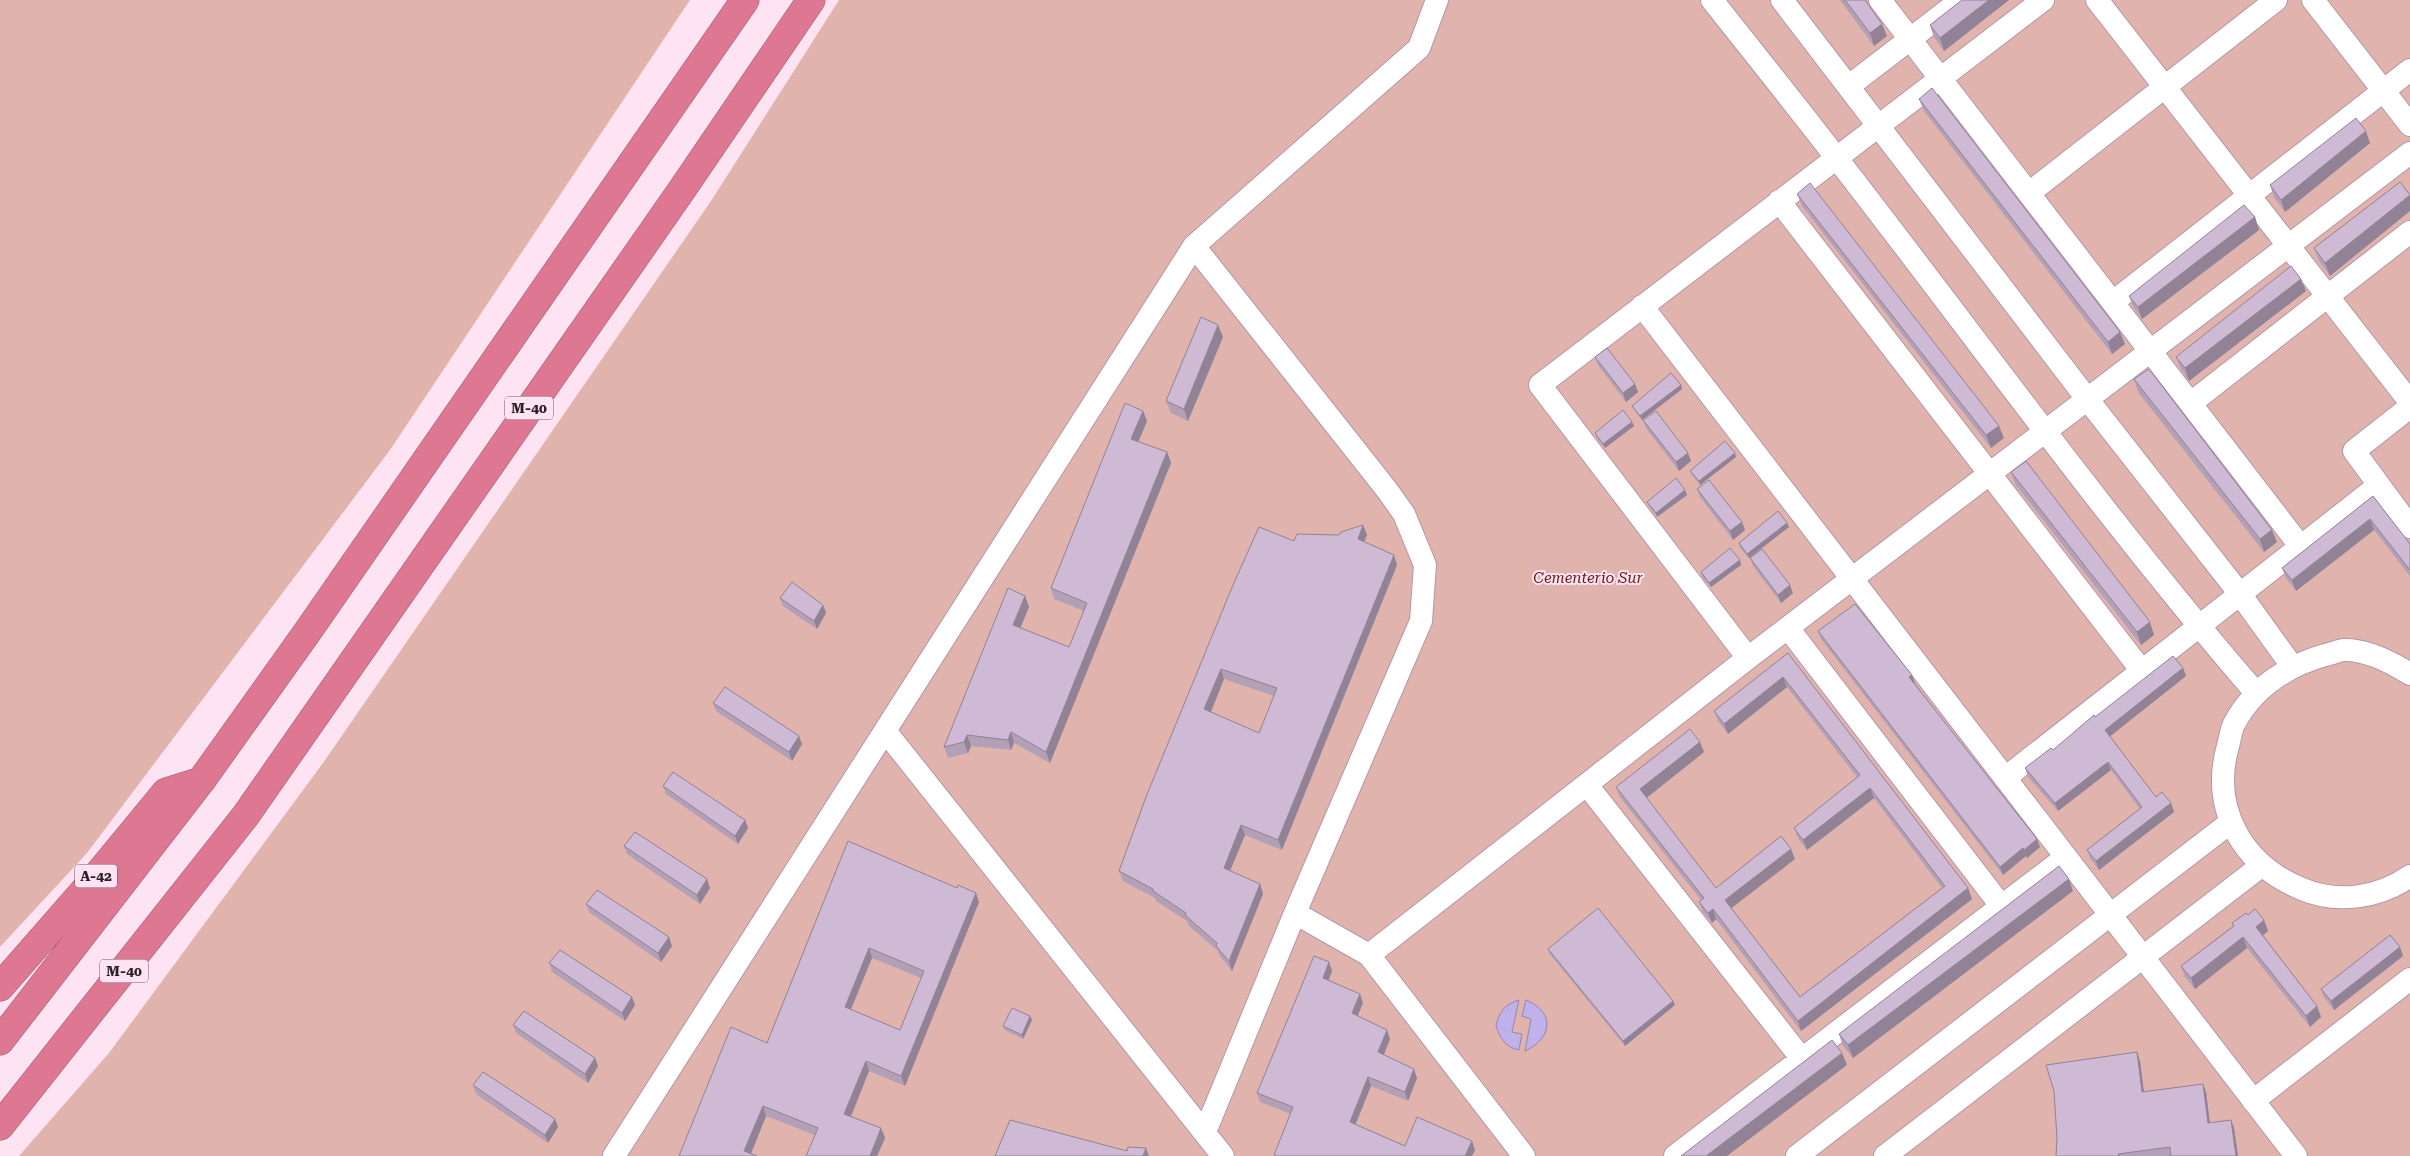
<svg xmlns="http://www.w3.org/2000/svg" width="2410" height="1156" font-family="'Roboto Serif',serif">
  <rect width="100%" height="100%" fill="#fee4f3"/>
  <path fill="#e0b3ac" d="M0 0H690L390 450 87 853 0 947Z
    M839 0H2410V1156H19L109 1053 323 763 711 201Z"/>
  <path fill="#c0b1eb" stroke="#9386b0" d="M1519 1000 1512 1032 1522 1034 1519 1050C1506 1048 1500 1038 1496 1026 1499 1012 1505 1004 1519 1000Z
    M1526 1000C1555 1012 1553 1038 1525 1051L1531 1019 1522 1016Z"/>
  <g fill="none" stroke-linecap="round" stroke-linejoin="round">
    <defs>
      <path id="minor" d="M1712 0C1753 52 1795 104 1835 156 1975 336 2107 521 2256 693
        M1782 0 2088 400 2240 594 2292 666
        M1880 0 2301 547
        M2097 0 2410 402
        M2313 0 2410 125
        M1849 86 1961 0
        M2029 193 2276 0
        M1779 201 2142 671
        M1194 246 1387 490 1404 514 1425 565 1421 621 1295 913 1205 1132
        M2113 302 2410 70
        M1642 306 2296 1156
        M2191 403 2410 232
        M2410 407 2354 451 2410 527
        M1788 628 2002 907
        M1748 658 2410 153
        M2410 674C2391 662 2366 649 2343 650 2337 651 2331 654 2325 655 2287 666 2253 688 2234 724 2231 730 2230 739 2228 746 2210 809 2243 865 2302 889 2337 904 2379 898 2410 876
        M886 732 1223 1156
        M2005 778 2378 486
        M1587 785 1802 1059
        M1295 913 1369 955 1748 658 1540 385 2043 0
        M1369 955 1524 1156
        M2253 1101 2410 979
        M614 1156 1194 246 1419 48 1437 0
        M1675 1156 2066 857
        M1797 1156 2231 822
        M1885 1156 2261 866"/>
      <path id="highway" d="M0 987 91 883 166 792 201 781
        M0 1041 201 781 308 631 745 0
        M0 1126 246 815 681 191 811 0"/>
    </defs>
    <use href="#minor" stroke="#b596a8" stroke-width="24"/>
    <use href="#highway" stroke="#9f596c" stroke-width="29"/>
    <use href="#minor" stroke="#fff" stroke-width="22"/>
    <use href="#highway" stroke="#de7791" stroke-width="28"/>
  </g>
  <path fill="#b2a0b7" fill-rule="evenodd" d="M1840 0H1865L1887 36 1874 46Z
    M1962 0H2009L1944 51 1934 37 1930 25Z
    M1919 99 2125 344 2112 354 1924 111Z
    M2370 143 2285 212 2274 197 2270 185Z
    M2400 182 2330 276 2319 261 2314 248Z
    M1797 194 2004 438 1991 448 1802 206Z
    M2255 217 2259 230 2142 319 2134 308 2129 296Z
    M2301 279 2306 291 2189 381 2181 369 2176 357Z
    M1218 325 1223 337 1188 421 1171 413 1166 401Z
    M1595 357 1635 384 1638 392 1626 402 1598 365Z
    M2134 379 2277 542 2264 552 2138 392Z
    M1681 385 1682 389 1642 420 1634 410 1632 406Z
    M1143 411 1147 421 1138 442 1167 452 1171 463 1050 763 1014 743 1011 750 971 746 968 753 948 758 944 747 1025 596 1029 607 1020 628 1069 647 1084 611 1054 599 1051 588Z
    M1643 420 1691 461 1679 471 1646 428Z
    M1632 422 1634 426 1605 448 1596 437 1595 433Z
    M1736 457 1700 485 1692 475 1690 471Z
    M2011 472 2154 635 2141 645 2015 484Z
    M1697 489 1742 522 1745 530 1733 540 1700 497Z
    M1687 495 1657 517 1649 506 1647 502Z
    M2373 496 2410 544V576L2374 530 2296 591 2286 578 2282 568Z
    M1787 523 1789 527 1749 558 1740 548 1739 543Z
    M1363 525 1367 535 1364 542 1397 565 1282 850 1245 835 1230 871 1260 884 1263 894 1232 971 1220 956 1218 951 1188 925 1187 921 1156 901 1155 898 1123 881 1119 871 1146 797 1294 541 1339 535ZM1224 679 1274 696 1259 733 1211 712Z
    M1750 558 1793 593 1781 603 1753 566Z
    M1740 560 1741 565 1711 587 1702 577 1701 572Z
    M780 598 823 605 826 613 817 629 783 606Z
    M1818 631 1915 683 2040 847 2027 858 2026 856 2003 875 1821 639Z
    M1788 653 1972 899 1801 1031 1716 919 1712 923 1703 912 1699 902 1701 900 1620 797 1616 787 1700 742 1704 752 1646 798 1716 888 1795 859 1731 908 1800 997 1942 888 1874 798 1807 850 1798 838 1794 828 1857 777 1787 687 1728 734 1718 721 1714 711Z
    M2183 668 2186 676 2110 736 2156 797 2171 803 2174 812 2099 870 2090 858 2087 850 2140 809 2111 770 2058 811 2028 777 2025 768 2053 750 2095 717Z
    M713 703 802 744 792 761 716 711Z
    M663 786 748 828 738 844 666 794Z
    M848 841 979 902 905 1086 869 1071 850 1116 881 1128 885 1138 877 1156H806L815 1135 766 1116 751 1154 679 1156 767 1043ZM872 958 921 978 900 1030 851 1010Z
    M624 846 710 888 700 904 627 854Z
    M2073 891 1853 1058 1843 1046 1839 1034Z
    M586 904 672 946 661 962 589 912Z
    M2248 915 2264 920 2268 931 2263 935 2317 1006 2321 1017 2310 1027 2247 948 2195 989 2185 977 2181 966 2233 926 2232 923Z
    M2400 947 2403 956 2334 1010 2324 997 2321 989Z
    M1548 949 1675 1005 1625 1046 1549 953Z
    M1329 962 1332 971 1328 981 1360 994 1363 1003 1357 1016 1390 1039 1384 1055 1417 1078 1408 1101 1371 1086 1356 1124 1405 1146 1472 1141 1475 1150 1472 1156H1275L1274 1155 1291 1114 1260 1102 1257 1093Z
    M549 963 635 1005 625 1021 552 972Z
    M1030 1016 1032 1020 1023 1039 1005 1030 1003 1026Z
    M513 1025 595 1058 598 1066 588 1083 516 1033Z
    M2137 1052 2140 1061 2144 1092 2203 1084 2206 1092 2210 1123 2231 1120 2234 1128 2238 1156H2056Z
    M473 1085 555 1119 558 1127 548 1143 476 1094Z"/>
  <path fill="#918295" d="M1989 0H2009L1944 51 1940 38Z
    M1882 24 1887 36 1874 46 1870 33Z
    M2366 131 2370 143 2285 212 2281 200Z
    M2410 195V211L2330 276 2325 263Z
    M2255 217 2259 230 2142 319 2138 307Z
    M2301 279 2306 291 2189 381 2185 368Z
    M1218 325 1223 337 1188 421 1184 409Z
    M2120 332 2125 344 2112 354 2108 342Z
    M1635 384 1638 392 1626 402 1623 393Z
    M1681 385 1682 389 1642 420 1640 416Z
    M1143 411 1147 421 1135 450 1131 439Z
    M1632 422 1634 426 1605 448 1603 444Z
    M1999 426 2004 438 1991 448 1986 435Z
    M1167 452 1171 463 1050 763 1046 752Z
    M1688 453 1691 461 1679 471 1676 462Z
    M1735 453 1736 457 1700 485 1699 481Z
    M1685 490 1687 495 1657 517 1656 513Z
    M2370 519 2374 530 2296 591 2292 580Z
    M1742 522 1745 530 1733 540 1730 531Z
    M1787 523 1789 527 1749 558 1747 554Z
    M1363 525 1367 535 1361 549 1358 539Z
    M2272 530 2277 542 2264 552 2260 539Z
    M1394 555 1397 565 1282 850 1278 840Z
    M1740 560 1741 565 1711 587 1709 583Z
    M1790 585 1793 593 1781 603 1778 595Z
    M1025 596 1029 607 1017 636 1013 625Z
    M823 605 826 613 817 629 814 621Z
    M2150 622 2154 635 2141 645 2137 632Z
    M2183 668 2186 676 2108 738 2105 730Z
    M1221 669 1224 679 1208 719 1204 709Z
    M1912 675 1915 683 1912 685 1909 677Z
    M1783 677 1787 687 1728 734 1724 724Z
    M1011 732 1014 743 1011 750 1008 740Z
    M967 735 971 746 968 753 964 742Z
    M799 736 802 744 792 761 789 752Z
    M1700 742 1704 752 1644 800 1640 789Z
    M2108 762 2111 770 2058 811 2055 803Z
    M1870 788 1874 798 1807 850 1803 840Z
    M2171 803 2174 812 2099 870 2096 861Z
    M745 820 748 828 738 844 735 836Z
    M1241 825 1245 835 1227 878 1224 868Z
    M2037 839 2040 847 2027 858 2024 850Z
    M2023 848 2026 856 2003 875 2000 867Z
    M1791 849 1795 859 1729 910 1725 900Z
    M707 879 710 888 700 904 697 895Z
    M2069 879 2073 891 1853 1058 1848 1045Z
    M1260 884 1263 894 1232 971 1229 961Z
    M1968 888 1972 899 1801 1031 1798 1021Z
    M976 893 979 902 905 1086 901 1076Z
    M1713 909 1716 919 1712 923 1708 913Z
    M2264 920 2268 931 2260 938 2256 927Z
    M669 937 672 946 661 962 658 953Z
    M2243 937 2247 948 2195 989 2191 978Z
    M2400 947 2403 956 2334 1010 2331 1001Z
    M869 948 872 958 848 1016 845 1007Z
    M1329 962 1332 971 1326 987 1323 978Z
    M1360 994 1363 1003 1355 1022 1352 1013Z
    M632 997 635 1005 625 1021 622 1013Z
    M1673 1001 1675 1005 1625 1046 1623 1041Z
    M2317 1006 2321 1017 2310 1027 2306 1016Z
    M1030 1016 1032 1020 1023 1039 1022 1035Z
    M1387 1030 1390 1039 1381 1061 1378 1052Z
    M2137 1052 2140 1061 2145 1101 2142 1092Z
    M1842 1053 1847 1065 1727 1156H1706Z
    M595 1058 598 1066 588 1083 585 1074Z
    M866 1061 869 1071 848 1124 844 1114Z
    M1414 1069 1417 1078 1408 1101 1405 1092Z
    M1368 1077 1371 1086 1353 1130 1350 1122Z
    M2203 1084 2206 1092 2211 1132 2208 1123Z
    M763 1106 766 1116 750 1156 744 1151Z
    M555 1119 558 1127 548 1143 545 1135Z
    M2231 1120 2234 1128 2238 1156H2236Z
    M881 1128 885 1138 877 1156H870Z
    M1472 1141 1475 1150 1472 1156H1465Z
    M1146 1148 1149 1156H1143Z"/>
  <path fill="#cfbad5" stroke="#918295" fill-rule="evenodd" d="M1845 0H1865L1882 24 1870 33Z
    M1962 0H1989L1940 38 1930 25Z
    M1932 88 2120 332 2108 342 1919 99Z
    M2356 118 2366 131 2281 200 2270 185Z
    M2400 182 2410 195 2325 263 2314 248Z
    M1810 183 1999 426 1986 435 1797 194Z
    M2244 205 2255 217 2138 307 2129 296Z
    M2291 266 2301 279 2185 368 2176 357Z
    M1201 317 1218 325 1184 409 1166 401Z
    M1607 348 1635 384 1623 393 1595 357Z
    M2149 369 2272 530 2260 539 2134 379Z
    M1671 373 1681 385 1640 416 1632 406Z
    M1125 403 1143 411 1131 439 1167 452 1046 752 1011 732 1008 740 967 735 964 742 944 747 1008 588 1025 596 1013 625 1069 647 1087 603 1051 588Z
    M1623 410 1632 422 1603 444 1595 433Z
    M1656 411 1688 453 1676 462 1643 420Z
    M1725 441 1735 453 1699 481 1690 471Z
    M2026 461 2150 622 2137 632 2011 472Z
    M1676 478 1685 490 1656 513 1647 502Z
    M1709 480 1742 522 1730 531 1697 489Z
    M2373 496 2410 544V570L2370 519 2292 580 2282 568Z
    M1778 511 1787 523 1747 554 1739 543Z
    M1363 525 1358 539 1394 555 1278 840 1241 825 1224 868 1260 884 1229 961 1216 946 1217 943 1185 915 1186 913 1153 891V889L1119 871 1146 797 1233 585 1259 527 1294 541 1297 534 1339 535 1341 532ZM1221 669 1277 688 1259 733 1204 709Z
    M1730 548 1740 560 1709 583 1701 572Z
    M1762 549 1790 585 1778 595 1750 558Z
    M792 582 823 605 814 621 780 598Z
    M1855 604 1912 675 1909 677 2037 839 2024 850 2023 848 2000 867 1818 631Z
    M1788 653 1968 888 1798 1021 1713 909 1708 913 1699 902 1704 898 1616 787 1690 729 1700 742 1640 789 1716 888 1781 836 1791 849 1725 900 1800 997 1945 886 1870 788 1803 840 1794 828 1860 775 1783 677 1724 724 1714 711Z
    M2173 656 2183 668 2105 730 2156 797 2162 792 2171 803 2096 861 2087 850 2142 807 2108 762 2055 803 2025 768 2051 748 2053 750 2094 715 2095 717Z
    M725 687 799 736 789 752 713 703Z
    M673 772 745 820 735 836 663 786Z
    M635 832 707 879 697 895 624 846Z
    M848 841 957 888 958 885 976 893 901 1076 866 1061 844 1114 881 1128 870 1156H806L818 1128 763 1106 744 1151 757 1156H679L731 1027 767 1043ZM869 948 924 971 900 1030 845 1007Z
    M2059 866 2069 879 1848 1045 1839 1034Z
    M597 890 669 937 658 953 586 904Z
    M1598 908 1673 1001 1623 1041 1548 949Z
    M2255 909 2264 920 2256 927 2317 1006 2306 1016 2243 937 2191 978 2181 966 2234 926 2232 923 2246 913 2248 915Z
    M2390 935 2400 947 2331 1001 2321 989Z
    M560 950 632 997 622 1013 549 963Z
    M1314 956 1329 962 1323 978 1360 994 1352 1013 1387 1030 1378 1052 1414 1069 1405 1092 1368 1077 1350 1122 1405 1146 1417 1117 1472 1141 1465 1156H1277L1274 1155 1293 1107 1257 1093Z
    M1012 1008 1030 1016 1022 1035 1003 1026Z
    M524 1011 595 1058 585 1074 513 1025Z
    M1832 1040 1842 1053 1706 1156H1681Z
    M2137 1052 2142 1092 2203 1084 2208 1123 2231 1120 2236 1156H2171L2170 1147 2118 1154 2119 1156H2056L2057 1138 2054 1091 2046 1065Z
    M483 1072 555 1119 545 1135 473 1085Z
    M1010 1120 1127 1151 1128 1147 1146 1148 1143 1156H995Z"/>
  <g text-anchor="middle" stroke-width="4" stroke-linejoin="round" paint-order="stroke">
    <g fill="#fee4f3" stroke="#6a5b64" stroke-width="1">
      <rect x="505" y="396.5" width="48" height="23" rx="4"/>
      <rect x="75" y="864.5" width="42" height="23" rx="4"/>
      <rect x="100" y="959.5" width="48" height="23" rx="4"/>
    </g>
    <g font-size="14" font-weight="bold" fill="#2b2027">
      <text x="529" y="413">M-40</text>
      <text x="96" y="881">A-42</text>
      <text x="124" y="976">M-40</text>
    </g>
    <g font-size="15" font-style="italic" fill="#671913" stroke="#fee4f3">
      <text x="1588" y="583">Cementerio Sur</text>
    </g>
  </g>
</svg>
